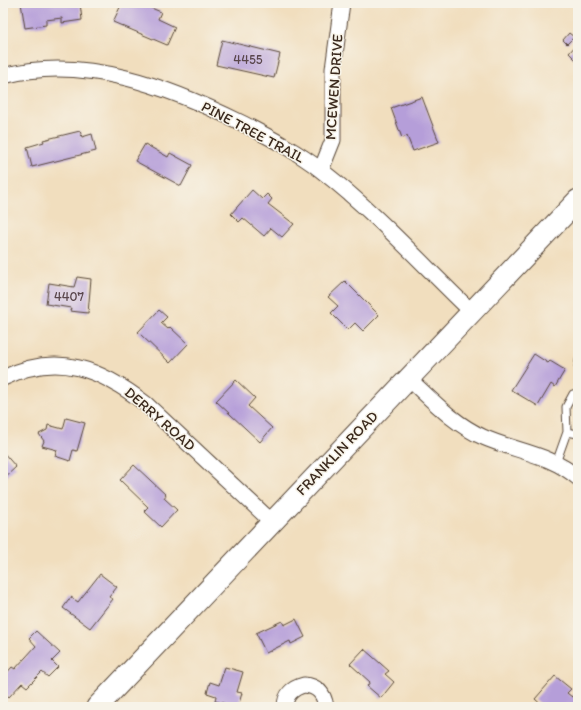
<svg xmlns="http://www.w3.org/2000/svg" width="581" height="710" font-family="Itim,sans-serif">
  <rect width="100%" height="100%" fill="#f7f3e8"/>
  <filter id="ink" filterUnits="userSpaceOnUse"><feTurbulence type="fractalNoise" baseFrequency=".025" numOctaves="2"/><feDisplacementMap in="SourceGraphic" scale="8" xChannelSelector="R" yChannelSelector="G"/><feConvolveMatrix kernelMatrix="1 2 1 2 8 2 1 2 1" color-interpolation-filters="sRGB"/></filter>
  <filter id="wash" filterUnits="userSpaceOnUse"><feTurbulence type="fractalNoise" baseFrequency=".012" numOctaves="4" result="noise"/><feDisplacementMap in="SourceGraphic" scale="16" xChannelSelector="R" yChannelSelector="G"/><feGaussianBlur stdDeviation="0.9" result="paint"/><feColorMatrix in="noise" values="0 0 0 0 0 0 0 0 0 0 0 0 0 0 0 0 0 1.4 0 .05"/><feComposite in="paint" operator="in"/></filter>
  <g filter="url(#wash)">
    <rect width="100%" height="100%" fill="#f1debe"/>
    <g id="blocks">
      <path fill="#b59ed9" d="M21 3H80L82 20 62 23V18L46 20V25L25 28Z
        M122 3H139L161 12 158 19 175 27 167 45 113 22Z
        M569 33 574 37 567 44 563 40Z
        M222 40 280 54 274 78 216 65Z
        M578 43V62L569 53Z
        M422 97 439 142 413 151 407 136 402 138 391 108Z
        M80 131 82 137 92 134 96 151 32 167 27 147 44 142 43 140Z
        M145 144 168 157 170 153 192 165 181 186 135 161Z
        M252 190 262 199 267 194 272 199 268 204 294 224 282 237 271 228 264 236 243 218 239 222 231 214Z
        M77 277 91 279 88 313 70 311 71 308 46 304 49 283 74 287Z
        M345 281 379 315 363 331 355 323 348 330 331 313 338 306 328 297Z
        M159 310 167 317 161 323 168 329 170 327 188 344 170 363 138 332Z
        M577 348H578V368L574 367Z
        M534 354 548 363 550 361 565 370 555 387 551 384 538 406 511 390Z
        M236 380 255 398 248 406 272 428 260 442 216 401Z
        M66 418 85 423 77 451 73 450 70 461 55 456 57 450 42 446 44 441 39 434 47 430 48 425 63 429Z
        M3 452 16 467 3 479Z
        M134 465 166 495 164 498 177 510 161 527 144 511 148 507 120 480Z
        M100 574 117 587 109 597 113 599 90 628 63 608 71 597 78 602Z
        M296 619 305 637 291 644 290 641 266 653 256 633 282 621 284 625Z
        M36 631 60 653 52 661 58 667 48 677 42 672 27 687 22 683 9 697 3 691V677L12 667 15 669 36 646 29 638Z
        M364 649 389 671 385 674 394 682 381 698 367 686 370 682 350 664Z
        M225 667 243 672 237 692 242 693 238 707 215 701 216 696 207 693 210 682 219 685Z
        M555 676 571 689 567 693 572 697 578 690V707H544L535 699Z"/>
    </g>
  </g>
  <g filter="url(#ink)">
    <use href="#blocks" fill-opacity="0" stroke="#564536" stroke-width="1"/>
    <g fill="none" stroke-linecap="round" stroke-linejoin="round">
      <defs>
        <path id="lane" d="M567 432 578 434
          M556 463 567 432 566 407 573 394 578 393"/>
        <path id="street" d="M3 76C84 54 169 87 242 123 269 137 298 152 322 171 376 213 423 265 472 312
          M321 170 333 140V69L342 3
          M3 378C58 351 101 369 146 404L272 522
          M409 379C432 400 454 424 483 437 514 451 551 454 578 478
          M285 707C285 695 292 688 304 685 318 686 324 694 326 707"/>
        <path id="secondary" d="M97 707 578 200"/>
      </defs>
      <use href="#lane" stroke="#564536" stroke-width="9"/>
      <use href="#street" stroke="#564536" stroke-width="17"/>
      <use href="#secondary" stroke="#564536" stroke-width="23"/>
      <use href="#lane" stroke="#fff" stroke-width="7"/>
      <use href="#street" stroke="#fff" stroke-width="15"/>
      <use href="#secondary" stroke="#fff" stroke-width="21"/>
    </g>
  </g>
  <g text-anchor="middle" stroke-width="3" stroke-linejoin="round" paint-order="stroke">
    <g font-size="13" fill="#5a474d">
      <text x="248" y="64">4455</text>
      <text x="69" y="301">4407</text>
    </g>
    <g font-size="15" fill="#3b2a1e" stroke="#f7f3e8">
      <text transform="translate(334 87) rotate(-86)" y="5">MCEWEN DRIVE</text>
      <text transform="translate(253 132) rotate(28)" y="5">PINE TREE TRAIL</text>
      <text transform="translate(160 419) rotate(41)" y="5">DERRY ROAD</text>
      <text transform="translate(337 453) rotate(-46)" y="5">FRANKLIN ROAD</text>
    </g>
  </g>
  <rect width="581" height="710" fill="none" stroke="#f7f3e8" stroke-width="16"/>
</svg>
